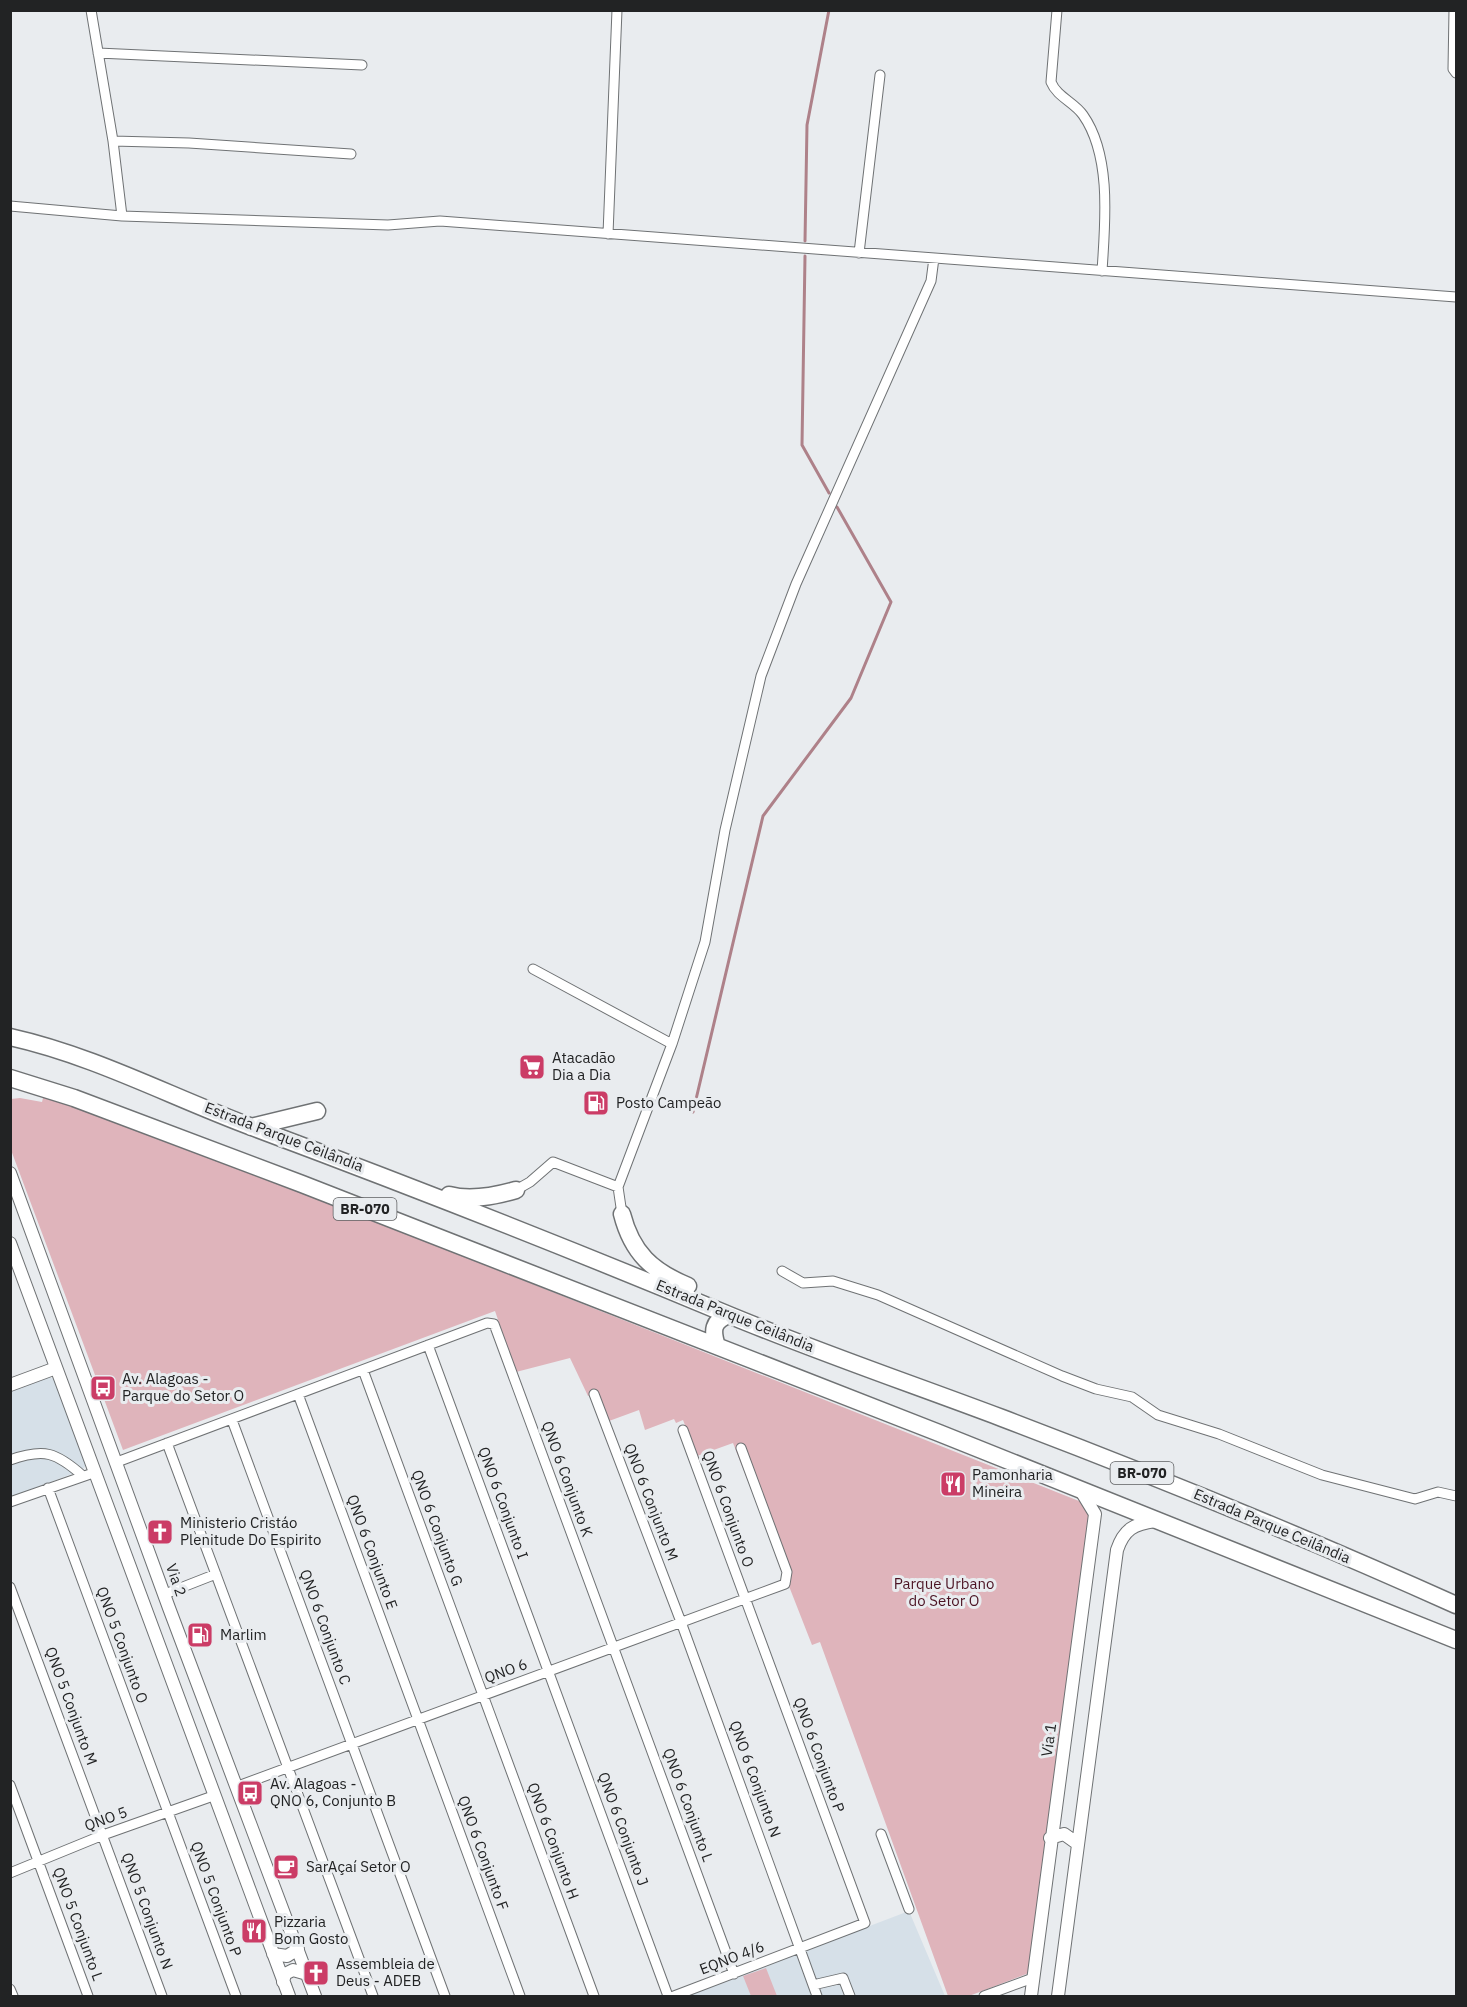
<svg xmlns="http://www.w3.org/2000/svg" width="1467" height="2007" font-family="'IBM Plex Sans',sans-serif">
  <rect width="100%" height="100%" fill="#e9ecef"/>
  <path fill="#d6e0e8" d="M46 1377 56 1379 87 1464 82 1470 11 1497V1390Z
    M909 1911 945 1996H686Z"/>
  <path fill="#dfb4bb" d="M20 1098 42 1102 43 1098H58L102 1113 1084 1503 1090 1512 1029 1973 969 1996H948L820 1642 812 1645 733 1443 697 1456 683 1420 676 1423 674 1419 645 1430 639 1410 609 1421 598 1392 588 1396 570 1358 516 1372 495 1311 123 1450 11 1150V1099Z
    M766 1968 777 1996H751L743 1976Z"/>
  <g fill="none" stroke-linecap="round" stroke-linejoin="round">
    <path stroke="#ae8189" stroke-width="3" d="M805 241 807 125 829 10
      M805 256 802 445 829 493
      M693 1112 763 816 851 698 891 602 837 507"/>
    <defs>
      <path id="street" d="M91 10 113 141 122 216
        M1057 10 1051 82C1057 97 1074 102 1083 115 1112 156 1105 224 1102 271
        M1454 10 1453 69 1456 73
        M98 53 362 65
        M113 141 189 143 351 154
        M10 206 122 216 388 225 440 221 1456 297
        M608 234 617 10
        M859 253 880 75
        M533 969 672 1044
        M516 1190 530 1182 553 1162 618 1187
        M622 1214 618 1187 672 1044 705 942 725 830 761 676 796 584 931 281 934 258
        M782 1271 803 1283 833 1281 878 1295 1062 1376 1096 1389 1132 1397 1158 1415 1219 1434 1322 1475 1415 1499 1438 1492 1456 1496
        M428 1345 668 1996
        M363 1370 594 1996
        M298 1394 520 1996
        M594 1394 681 1622 817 1996
        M232 1420 445 1996
        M167 1443 373 1996
        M10 1460C44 1448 56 1452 83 1476
        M117 1462 487 1323 494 1324 734 1974
        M48 1488 236 1996
        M10 1502 96 1472
        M10 1587 162 1996
        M165 1594 216 1574
        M10 1785 88 1996
        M238 1786 785 1584 787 1572 741 1448
        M881 1834 909 1909
        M10 1873 103 1835 213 1796
        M813 1985 843 1978 850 1996
        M10 1989 13 1996
        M674 1996 865 1923 683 1430
        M984 1996 1033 1978"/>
      <path id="secondary" d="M10 1173 169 1608 315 1996
        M10 1243 289 1996
        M10 1385 56 1368
        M1050 1838 1064 1834 1078 1844
        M273 1954 287 1956 298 1949
        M283 1982 285 1974 293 1970 307 1974
        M1031 1996 1095 1514 1081 1491
        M1058 1996 1117 1550C1124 1529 1134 1524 1155 1521"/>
      <path id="highway" d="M10 1037C95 1056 171 1097 252 1127 410 1186 568 1248 724 1313 815 1351 909 1383 1002 1418 1155 1476 1307 1538 1456 1605
        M10 1078 74 1098 302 1184 939 1433 1456 1640
        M251 1127 317 1111
        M449 1195C471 1201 495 1196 516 1190
        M622 1214C632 1253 652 1271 688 1286
        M717 1346C712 1331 712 1321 729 1315"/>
    </defs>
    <use href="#street" stroke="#6f7274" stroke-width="11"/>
    <use href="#secondary" stroke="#6f7274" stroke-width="14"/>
    <use href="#highway" stroke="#6f7274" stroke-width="19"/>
    <use href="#street" stroke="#fff" stroke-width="9"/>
    <use href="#secondary" stroke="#fff" stroke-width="12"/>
    <use href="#highway" stroke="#fff" stroke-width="16"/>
  </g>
  <defs>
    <symbol id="supermarket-square" viewBox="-11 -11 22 22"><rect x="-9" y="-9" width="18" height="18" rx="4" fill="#cb3c66" stroke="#e9ecef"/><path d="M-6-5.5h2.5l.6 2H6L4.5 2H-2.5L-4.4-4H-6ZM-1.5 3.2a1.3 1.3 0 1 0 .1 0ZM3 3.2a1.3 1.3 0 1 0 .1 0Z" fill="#fff"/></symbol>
    <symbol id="fuel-square" viewBox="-11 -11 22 22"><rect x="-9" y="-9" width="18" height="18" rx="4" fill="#cb3c66" stroke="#e9ecef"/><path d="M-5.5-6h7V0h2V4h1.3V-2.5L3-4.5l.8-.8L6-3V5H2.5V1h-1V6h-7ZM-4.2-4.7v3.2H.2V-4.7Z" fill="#fff"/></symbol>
    <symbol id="bus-square" viewBox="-11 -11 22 22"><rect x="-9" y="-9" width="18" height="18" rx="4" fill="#cb3c66" stroke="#e9ecef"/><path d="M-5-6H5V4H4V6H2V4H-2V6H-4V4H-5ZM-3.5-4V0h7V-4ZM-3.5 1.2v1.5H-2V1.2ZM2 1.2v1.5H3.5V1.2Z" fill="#fff"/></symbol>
    <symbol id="restaurant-square" viewBox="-11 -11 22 22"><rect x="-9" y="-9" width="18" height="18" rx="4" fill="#cb3c66" stroke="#e9ecef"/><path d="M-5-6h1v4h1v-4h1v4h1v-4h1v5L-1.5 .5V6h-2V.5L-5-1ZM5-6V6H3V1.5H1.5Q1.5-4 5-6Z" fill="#fff"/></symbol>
    <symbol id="church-square" viewBox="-11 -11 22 22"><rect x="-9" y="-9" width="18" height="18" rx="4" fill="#cb3c66" stroke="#e9ecef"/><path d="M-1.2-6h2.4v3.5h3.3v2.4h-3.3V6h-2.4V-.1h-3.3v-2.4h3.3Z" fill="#fff"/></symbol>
    <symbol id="cafe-square" viewBox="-11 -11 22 22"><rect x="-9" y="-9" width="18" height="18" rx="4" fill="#cb3c66" stroke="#e9ecef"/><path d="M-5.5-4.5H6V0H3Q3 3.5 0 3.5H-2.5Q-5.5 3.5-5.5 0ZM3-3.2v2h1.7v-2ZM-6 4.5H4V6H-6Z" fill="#fff"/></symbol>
  </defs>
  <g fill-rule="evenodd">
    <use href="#supermarket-square" x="517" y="1052" width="30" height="30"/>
    <use href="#fuel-square" x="581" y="1088" width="30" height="30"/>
    <use href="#bus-square" x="88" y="1373" width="30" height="30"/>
    <use href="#restaurant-square" x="938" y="1469" width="30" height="30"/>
    <use href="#church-square" x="145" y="1517" width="30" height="30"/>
    <use href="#fuel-square" x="185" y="1620" width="30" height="30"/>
    <use href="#bus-square" x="235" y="1778" width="30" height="30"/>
    <use href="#cafe-square" x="271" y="1852" width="30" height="30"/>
    <use href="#restaurant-square" x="239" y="1916" width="30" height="30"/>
    <use href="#church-square" x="301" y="1958" width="30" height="30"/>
  </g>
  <g text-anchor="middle" stroke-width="6" stroke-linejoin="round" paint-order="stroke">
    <g fill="#e9ecef" stroke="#5e5f61" stroke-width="1.5">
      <rect x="333.5" y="1198" width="63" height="22" rx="4.5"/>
      <rect x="1110.5" y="1462" width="63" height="22" rx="4.5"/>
    </g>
    <g font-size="14" font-weight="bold" fill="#222324">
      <text x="365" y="1214">BR-070</text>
      <text x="1142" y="1478">BR-070</text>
    </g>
    <g font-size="15" fill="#222324" stroke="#e9ecef" text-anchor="start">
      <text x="552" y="1063">Atacadão<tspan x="552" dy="17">Dia a Dia</tspan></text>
      <text x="616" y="1108">Posto Campeão</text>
      <text x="122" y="1384">Av. Alagoas -<tspan x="122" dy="17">Parque do Setor O</tspan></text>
      <text x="972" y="1480">Pamonharia<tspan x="972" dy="17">Mineira</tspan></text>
      <text x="180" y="1528">Ministerio Cristáo<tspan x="180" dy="17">Plenitude Do Espirito</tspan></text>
      <text x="220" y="1640">Marlim</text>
      <text x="270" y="1789">Av. Alagoas -<tspan x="270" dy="17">QNO 6, Conjunto B</tspan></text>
      <text x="306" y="1872">SarAçaí Setor O</text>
      <text x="274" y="1927">Pizzaria<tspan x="274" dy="17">Bom Gosto</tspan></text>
      <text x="336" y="1969">Assembleia de<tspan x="336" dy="17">Deus - ADEB</tspan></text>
    </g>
    <g font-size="15" fill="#222324" stroke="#e9ecef">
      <text transform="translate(284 1137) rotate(21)" y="5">Estrada Parque Ceilândia</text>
      <text transform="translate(735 1316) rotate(22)" y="5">Estrada Parque Ceilândia</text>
      <text transform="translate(567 1479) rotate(70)" y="5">QNO 6 Conjunto K</text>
      <text transform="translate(651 1502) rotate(69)" y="5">QNO 6 Conjunto M</text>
      <text transform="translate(503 1503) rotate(70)" y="5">QNO 6 Conjunto I</text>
      <text transform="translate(728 1509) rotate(70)" y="5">QNO 6 Conjunto O</text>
      <text transform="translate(1272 1526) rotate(23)" y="5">Estrada Parque Ceilândia</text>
      <text transform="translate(437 1528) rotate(70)" y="5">QNO 6 Conjunto G</text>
      <text transform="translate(372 1552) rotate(70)" y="5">QNO 6 Conjunto E</text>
      <text transform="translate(176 1580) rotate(71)" y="5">Via 2</text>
      <text transform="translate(325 1627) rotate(70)" y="5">QNO 6 Conjunto C</text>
      <text transform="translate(122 1645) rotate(70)" y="5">QNO 5 Conjunto O</text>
      <text transform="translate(506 1671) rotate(-20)" y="5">QNO 6</text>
      <text transform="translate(71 1706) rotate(70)" y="5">QNO 5 Conjunto M</text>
      <text transform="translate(1049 1740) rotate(-82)" y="5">Via 1</text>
      <text transform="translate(819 1755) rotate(70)" y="5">QNO 6 Conjunto P</text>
      <text transform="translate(755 1779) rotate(70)" y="5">QNO 6 Conjunto N</text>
      <text transform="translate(688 1805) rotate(70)" y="5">QNO 6 Conjunto L</text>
      <text transform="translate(106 1819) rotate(-20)" y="5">QNO 5</text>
      <text transform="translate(623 1829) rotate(70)" y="5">QNO 6 Conjunto J</text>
      <text transform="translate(553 1841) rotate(70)" y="5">QNO 6 Conjunto H</text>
      <text transform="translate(483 1853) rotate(70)" y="5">QNO 6 Conjunto F</text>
      <text transform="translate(216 1899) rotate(70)" y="5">QNO 5 Conjunto P</text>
      <text transform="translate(147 1911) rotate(70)" y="5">QNO 5 Conjunto N</text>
      <text transform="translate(78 1924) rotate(70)" y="5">QNO 5 Conjunto L</text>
      <text transform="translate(732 1958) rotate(-21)" y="5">EQNO 4/6</text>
    </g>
    <g font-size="15" fill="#4c1424" stroke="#e9ecef">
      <text x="944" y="1589">Parque Urbano<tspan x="944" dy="17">do Setor O</tspan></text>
    </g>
  </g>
  <rect width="1467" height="2007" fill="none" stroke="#222324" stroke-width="24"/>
</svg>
